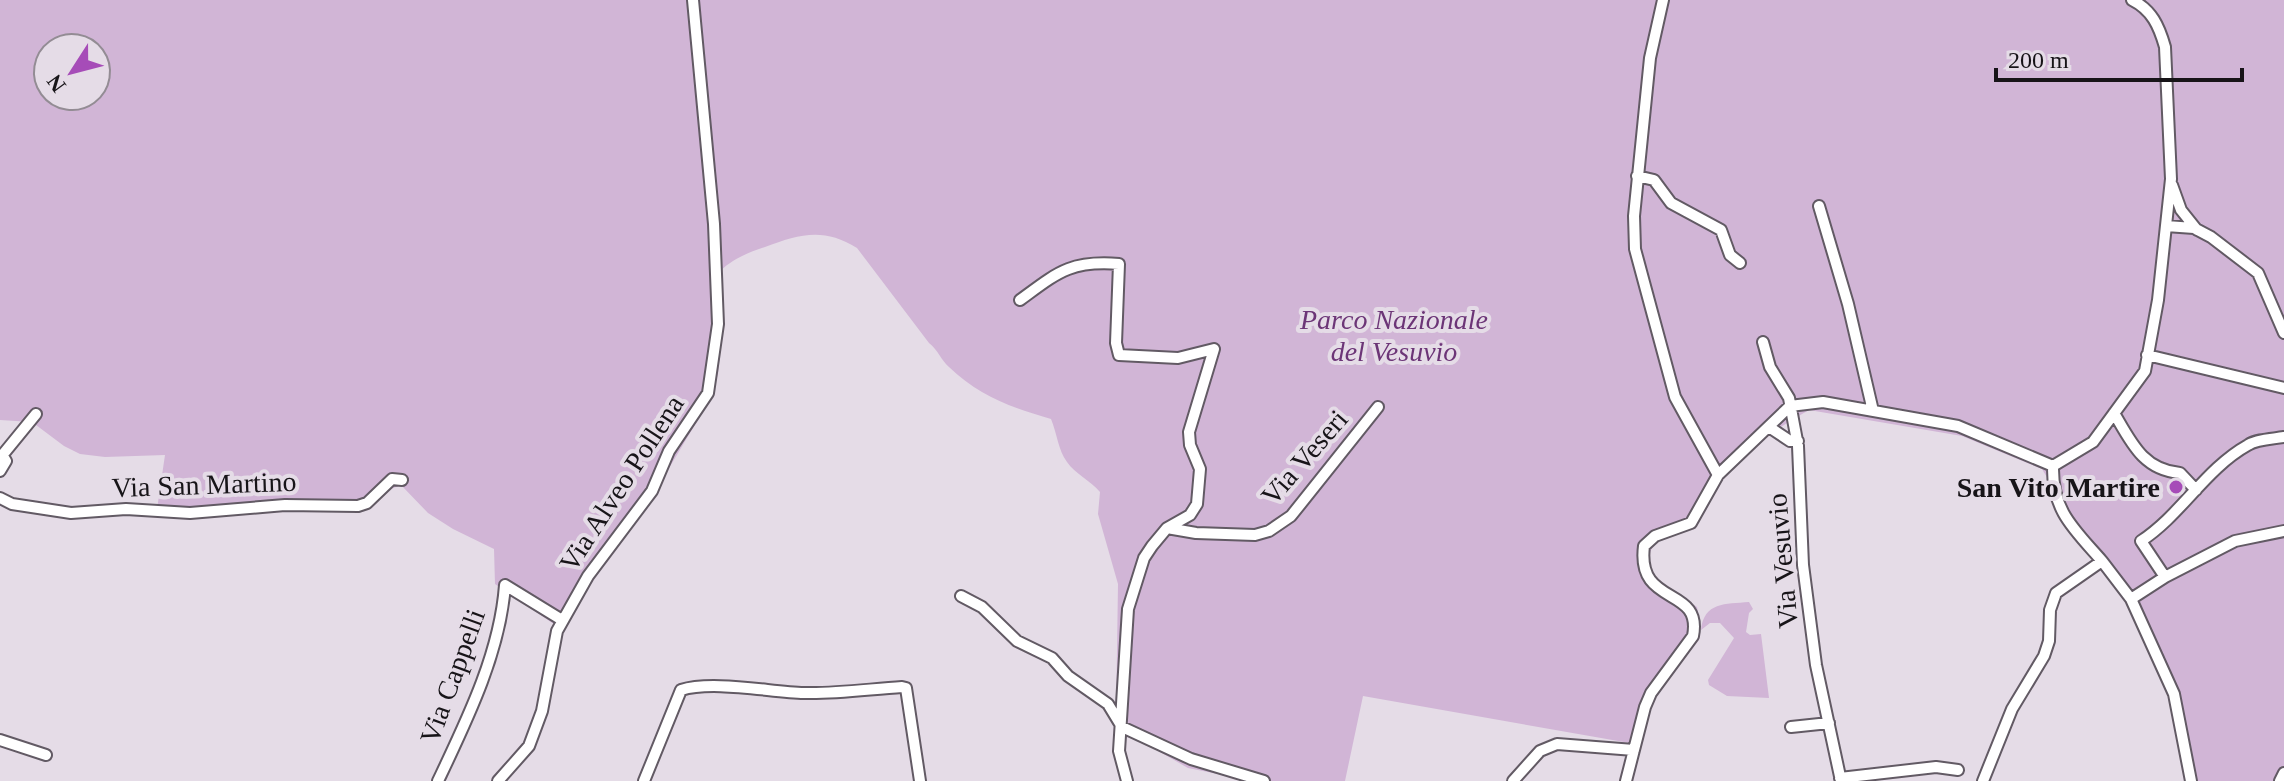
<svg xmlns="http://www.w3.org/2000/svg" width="2284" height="781" font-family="Georgia,serif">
  <rect width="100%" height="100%" fill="#e5dce7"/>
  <path fill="#d1b5d6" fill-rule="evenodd" d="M0 0H2284V781H2188L2164 675 2126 599 2066 524 2051 496 2048 479 2042 469 1962 436 1809 410C1783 425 1738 452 1722 477 1714 489 1711 504 1702 516 1681 546 1648 522 1648 571L1663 586 1697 607 1700 626 1697 639 1661 687 1650 707 1641 745 1363 696 1345 781H1253L1188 768 1139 740 1116 716 1118 584 1098 514 1100 492C1090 480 1075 474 1067 462 1058 450 1057 433 1051 419 1012 408 979 396 949 367 941 360 938 350 929 343L857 248C824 227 799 234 765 247 748 253 734 258 720 271L721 343 718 374 709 401 656 490 584 591 564 631 495 584 494 549 453 529 428 513 401 485 383 492 366 507 283 509 225 515 156 516 165 455 105 457 80 454 64 446 32 422 0 420ZM48 48H96V96H48Z
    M1749 602 1753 609 1749 613 1746 632 1750 635 1761 634 1769 698 1727 696 1709 685 1708 680 1734 638 1720 623H1710L1701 630C1704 602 1725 604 1749 602Z"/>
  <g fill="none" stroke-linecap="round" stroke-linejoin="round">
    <defs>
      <path id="street" d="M1663 0 1650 58 1634 216 1635 249 1675 397 1718 475
        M1637 176 1654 180 1671 203 1721 230 1730 255 1740 263
        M2172 185 2181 210 2197 230
        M1819 206 1848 304 1873 411
        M2166 226 2194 228 2211 237 2258 273 2284 333
        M1020 300C1057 273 1070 260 1119 264L1116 343 1119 355 1178 358 1214 349 1189 432 1190 445 1200 469 1197 504 1190 515 1167 528 1152 546 1144 558 1128 609 1119 751 1127 781
        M1763 342 1770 367 1789 398 1798 446 1803 565 1816 665 1841 781
        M2147 355 2284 388
        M1790 406 1823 402 1958 426 2053 466 2093 442 2145 371 2158 300 2171 179 2165 47C2159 26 2152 10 2132 0
        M2114 413C2131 442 2143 470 2180 473L2196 490
        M1769 427 1790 441H1798
        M0 458 36 414
        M2053 466C2052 511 2074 529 2102 561
        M0 471 6 461 3 456
        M0 498 12 504 71 513 126 509 190 513 285 505 358 506 367 503 392 479 402 480
        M1167 528 1196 533 1255 535 1269 531 1291 516 1378 407
        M2165 577 2141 541C2181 515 2205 469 2248 445 2257 439 2273 439 2284 437
        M961 596 982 607 1017 641 1052 658 1068 676 1108 704 1122 727 1191 759 1264 781
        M1791 727 1829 723
        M0 740 46 755
        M1840 778 1936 767 1958 770
        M438 781C467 720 500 653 505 585L562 620
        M498 781 529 746 542 711 557 631 588 576 652 491 669 451 708 393 718 324 714 224 693 0
        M644 781 681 690C712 680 770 692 804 693 836 694 870 689 902 687L906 688 920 781
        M1513 781 1540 751 1557 744 1634 750
        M1626 781 1645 707 1651 693 1693 636C1703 585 1636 608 1644 546L1655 536 1691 523 1718 475 1790 406
        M1983 781 2012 709 2044 656 2049 641 2050 610 2056 593 2102 561 2131 599
        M2191 781 2174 694 2131 599 2165 577 2235 541 2284 531
        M2280 781 2284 773"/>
    </defs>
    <use href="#street" stroke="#625a64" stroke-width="14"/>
    <use href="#street" stroke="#fff" stroke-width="10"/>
  </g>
  <circle fill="#a64cb8" stroke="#e5dce7" stroke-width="3" cx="2176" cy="487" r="8"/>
  <g text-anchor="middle" stroke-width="8" stroke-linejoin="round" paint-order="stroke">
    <g font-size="28" font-style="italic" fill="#6c3577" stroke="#e5dce7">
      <text x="1394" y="329">Parco Nazionale<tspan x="1394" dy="32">del Vesuvio</tspan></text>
    </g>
    <g font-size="28" fill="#171418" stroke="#e5dce7">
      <text transform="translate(1304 457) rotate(-49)" y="10">Via Veseri</text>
      <text transform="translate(621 483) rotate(-57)" y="10">Via Alveo Pollena</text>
      <text transform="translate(204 484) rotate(-2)" y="10">Via San Martino</text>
      <text transform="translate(1782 561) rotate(-95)" y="10">Via Vesuvio</text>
      <text transform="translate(452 676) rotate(-70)" y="10">Via Cappelli</text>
    </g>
    <g font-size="28" font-weight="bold" fill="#171418" stroke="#e5dce7" text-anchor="end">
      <text x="2160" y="497">San Vito Martire</text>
    </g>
  </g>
  <g transform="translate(72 72) rotate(234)"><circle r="38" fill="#e5dce7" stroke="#938c94" stroke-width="2"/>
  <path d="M0-6L14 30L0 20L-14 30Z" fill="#a64cb8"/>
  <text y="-12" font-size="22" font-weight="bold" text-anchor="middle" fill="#171418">N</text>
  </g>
  <path d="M1996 68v12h246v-12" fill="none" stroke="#171418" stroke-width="4"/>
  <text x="2008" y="68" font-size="24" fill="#171418" stroke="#e5dce7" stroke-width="6" paint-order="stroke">200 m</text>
</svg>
